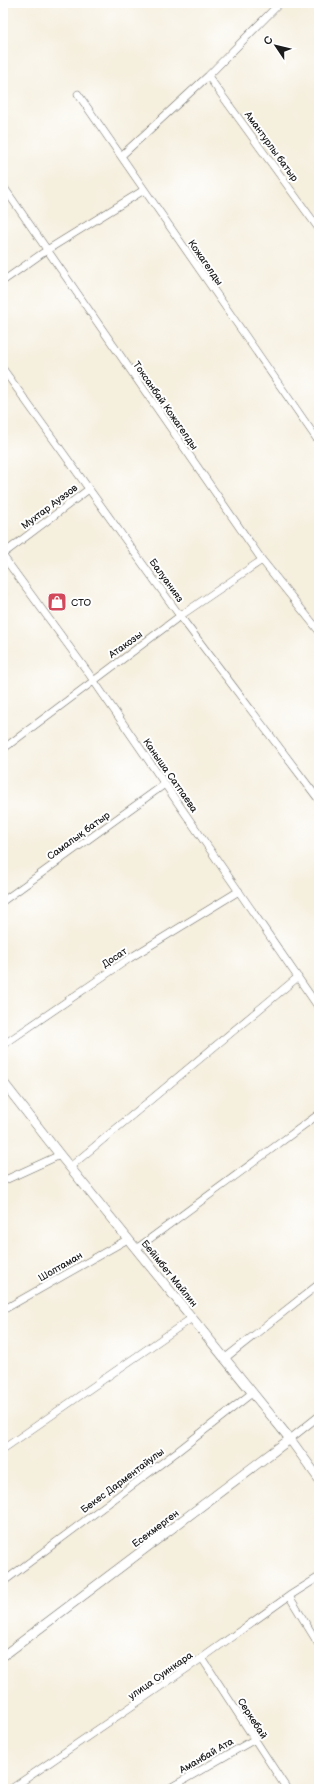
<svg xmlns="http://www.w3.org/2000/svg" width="322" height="1792" font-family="'Balsamiq Sans',sans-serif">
  <rect width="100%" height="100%" fill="#fff"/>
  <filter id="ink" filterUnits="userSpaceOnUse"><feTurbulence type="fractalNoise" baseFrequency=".025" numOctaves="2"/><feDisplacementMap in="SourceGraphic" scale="8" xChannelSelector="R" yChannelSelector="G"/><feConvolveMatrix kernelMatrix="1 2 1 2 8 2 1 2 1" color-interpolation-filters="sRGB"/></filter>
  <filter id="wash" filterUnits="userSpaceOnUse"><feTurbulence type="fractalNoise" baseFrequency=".012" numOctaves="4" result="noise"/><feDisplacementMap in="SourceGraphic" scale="16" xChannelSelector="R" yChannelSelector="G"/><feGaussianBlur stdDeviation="0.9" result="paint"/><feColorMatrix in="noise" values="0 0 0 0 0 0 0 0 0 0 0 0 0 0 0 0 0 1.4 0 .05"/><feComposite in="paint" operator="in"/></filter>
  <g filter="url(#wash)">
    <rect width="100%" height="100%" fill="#f5efde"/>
  </g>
  <g filter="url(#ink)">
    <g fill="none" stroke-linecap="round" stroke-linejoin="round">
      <defs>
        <path id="minor" d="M208 76 319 229
          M78 94 319 442
          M121 156 208 76 280 3
          M3 186 262 560 319 631
          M3 281 47 250 144 190
          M3 369 180 616 319 800
          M3 554 89 489
          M3 556 87 671 319 1008
          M3 749 180 616 262 560
          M3 901 165 784
          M3 1045 130 958 239 891
          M70 1167 298 977
          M3 1181 60 1155
          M136 1249 319 1114
          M3 1310 128 1239
          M224 1359 319 1284
          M290 1439 319 1416
          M3 1449 192 1318
          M3 1582 178 1451 252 1393
          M289 1596 319 1645
          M202 1658 287 1789
          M11 1789 202 1658 289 1596 319 1577
          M168 1789 255 1739"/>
        <path id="tertiary" d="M3 1082 60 1155 290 1439 319 1479
          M3 1656 290 1439"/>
      </defs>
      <use href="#minor" stroke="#686660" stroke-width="8"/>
      <use href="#tertiary" stroke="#686660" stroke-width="10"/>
      <use href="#minor" stroke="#fff" stroke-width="7"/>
      <use href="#tertiary" stroke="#fff" stroke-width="9"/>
    </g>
  </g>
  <defs>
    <symbol id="shop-square" viewBox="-11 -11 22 22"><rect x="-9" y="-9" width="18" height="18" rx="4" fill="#d1495b" stroke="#fff"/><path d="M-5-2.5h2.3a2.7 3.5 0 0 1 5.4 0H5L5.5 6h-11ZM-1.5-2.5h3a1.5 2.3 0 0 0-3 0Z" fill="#fff"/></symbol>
  </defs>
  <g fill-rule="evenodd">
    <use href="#shop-square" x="46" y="591" width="22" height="22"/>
  </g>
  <g text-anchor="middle" stroke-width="4" stroke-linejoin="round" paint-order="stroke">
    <g font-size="10" fill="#1c1c1c" stroke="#fff">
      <text transform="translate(272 146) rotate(54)" y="4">Амантурлы батыр</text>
      <text transform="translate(206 262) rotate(55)" y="4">Кожагелды</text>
      <text transform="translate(166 405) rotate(55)" y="4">Токсанбай Кожагелды</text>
      <text transform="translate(49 506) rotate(-37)" y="4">Мухтар Ауэзов</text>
      <text transform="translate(167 580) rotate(54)" y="4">Балуанияз</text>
      <text transform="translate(125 644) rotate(-36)" y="4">Атакозы</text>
      <text transform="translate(171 775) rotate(55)" y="4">Каныша Сатпаева</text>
      <text transform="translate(78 835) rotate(-36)" y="4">Самалық батыр</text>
      <text transform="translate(114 957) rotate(-34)" y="4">Досат</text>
      <text transform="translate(60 1266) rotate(-30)" y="4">Шолтаман</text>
      <text transform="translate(170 1273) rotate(51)" y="4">Бейімбет Майлин</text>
      <text transform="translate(122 1480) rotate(-37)" y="4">Бекес Дарментайулы</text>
      <text transform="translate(155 1528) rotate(-37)" y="4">Eсекмерген</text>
      <text transform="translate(160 1675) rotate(-35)" y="4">улица Суинкара</text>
      <text transform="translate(253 1718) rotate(57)" y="4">Серкебай</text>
      <text transform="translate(206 1755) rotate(-30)" y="4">Аманбай Ата</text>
    </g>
    <g font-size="10" fill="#1c1c1c" stroke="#fff" text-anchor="start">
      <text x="71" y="606">CTO</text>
    </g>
  </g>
  <rect width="322" height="1792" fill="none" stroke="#fff" stroke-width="16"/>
  <g transform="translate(276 46) rotate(305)" stroke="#ffffff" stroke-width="3" paint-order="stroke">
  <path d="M0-3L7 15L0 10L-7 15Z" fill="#1c1c1c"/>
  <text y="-6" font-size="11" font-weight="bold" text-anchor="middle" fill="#1c1c1c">С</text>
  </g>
</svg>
